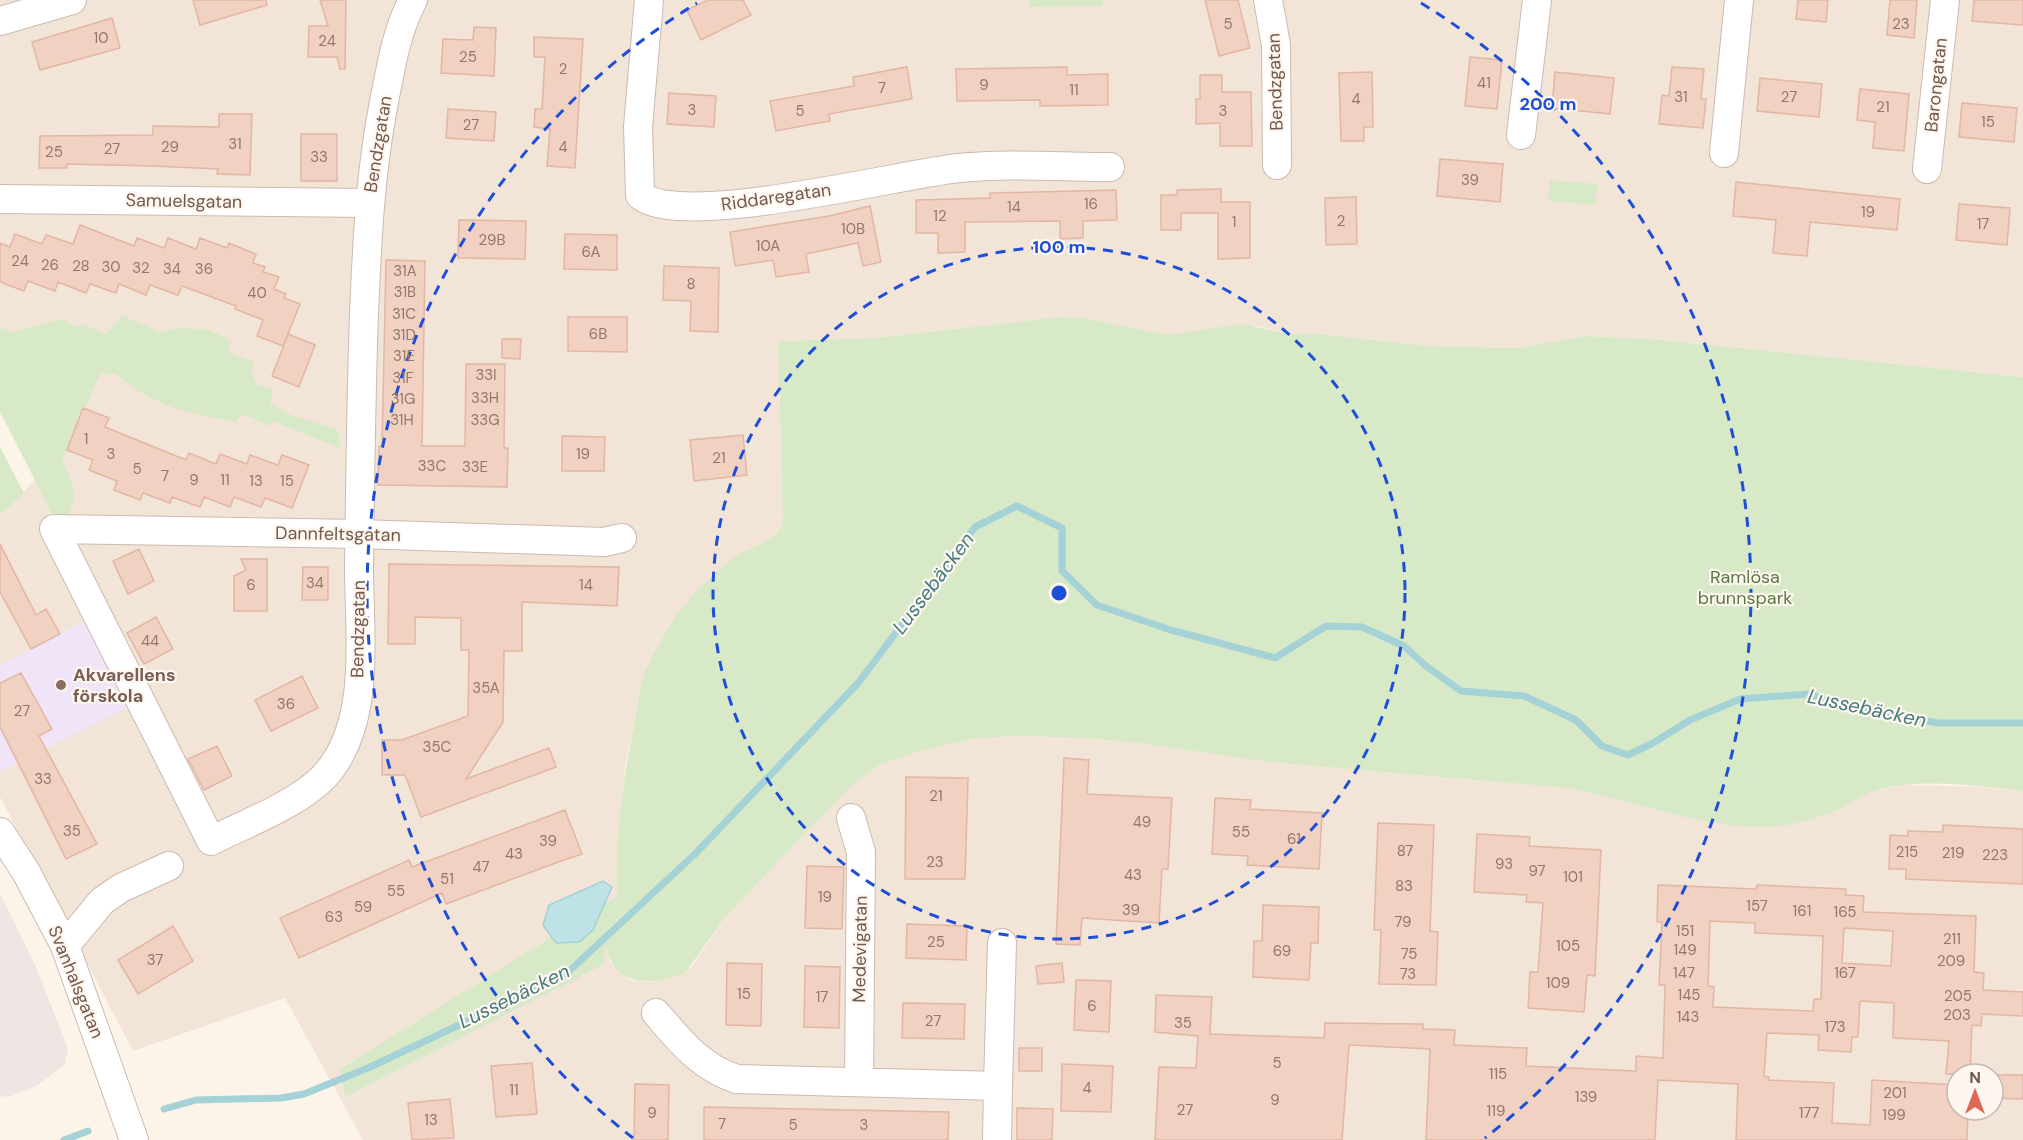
<svg xmlns="http://www.w3.org/2000/svg" width="2023" height="1140" font-family="'DM Sans',sans-serif">
  <rect width="100%" height="100%" fill="#fcf3e9"/>
  <path fill="#f3e4d8" fill-rule="evenodd" d="M0 0H2023V377L1652 339 1584 336 1520 348 1428 346 1319 334H1290L1257 326 1169 335 1083 318 1060 317 875 338 778 341 783 521 771 540 737 556 710 577 670 626 648 665 643 676 625 766 617 896 340 1069 345 1097 606 939 610 962 630 980 650 982 691 968 727 915 853 784 880 765 923 750 973 739 1014 736 1087 738 1146 744 1267 762 1566 788 1611 796 1707 822 1740 826 1845 806 1872 791 1903 785 1981 787 2023 791V1140H363L285 998 133 1051 0 797V515L35 480 0 412ZM1957 1074H1993V1110H1957Z"/>
  <path fill="#ede6e2" d="M0 893 36 967 68 1049 65 1064 55 1072 36 1086 9 1097 0 1096Z"/>
  <path fill="#f0e5f8" d="M90 618 132 705 0 772V665Z"/>
  <path fill="#d8e9c7" d="M1029 0H1103V6L1029 7Z
    M1550 180 1597 184 1595 205 1548 201Z
    M122 315 159 332 180 328 209 330 230 340 228 352 254 362 251 372 258 385 273 389 270 403 291 415 338 430 340 448 273 421 269 426 242 414 236 422C189 413 153 407 116 374H100L62 460C71 481 80 496 67 517L53 516 0 411V327L12 332 62 319 76 327 81 324 107 334Z
    M1060 317 1083 318 1169 335 1241 324 1290 334H1319L1428 346 1520 348 1584 336 1652 339 2023 377V791C1979 786 1916 777 1874 791 1864 794 1855 801 1846 806 1820 818 1791 827 1762 827 1700 828 1629 799 1566 788L1267 762 1146 744 1087 738 1014 736 973 739 923 750 880 765 853 784 727 915 685 973C651 987 612 987 606 944L603 965 345 1097 340 1069 617 896C614 822 629 749 643 676 659 640 681 604 711 577 718 570 728 562 736 556 755 545 774 544 783 521L778 341 875 338Z
    M0 447 24 493 0 515Z"/>
  <path fill="#bee2e5" stroke="#a4d2d6" stroke-width="1.5" d="M603 881 612 887 593 930 579 942 556 943 543 925 549 905Z"/>
  <g fill="none" stroke-linecap="round" stroke-linejoin="round">
    <path stroke="#a4d2d6" stroke-width="7" d="M164 1109 196 1100 281 1098 304 1094 368 1068 565 975 696 853 859 682 975 527 1017 506 1062 528V571L1097 605 1171 630 1275 658 1326 626 1362 627 1404 646 1426 666 1461 691 1524 696 1576 720 1602 746 1628 755 1653 743 1690 720 1740 699 1808 694 1873 713 1939 723H2023
      M64 1140 88 1131"/>
  </g>
  <path fill="#f0d1c2" stroke="#e2b6a3" stroke-width="1.5" fill-rule="evenodd" d="M193 0H266L267 5 200 25Z
    M320 0H346L345 69H340L337 57H308L309 26H328Z
    M708 0H743L751 15 701 40 687 10Z
    M1205 0H1238L1250 48 1219 56Z
    M1798 0H1828L1826 22 1796 19Z
    M1890 0H1917L1914 38 1887 35Z
    M1974 0H2023V25L1972 21Z
    M112 18 120 48 40 70 32 42Z
    M474 27 496 28 494 76 441 73 443 39 473 40Z
    M534 37 583 39 575 168 547 166 550 129 534 127 535 109H542L545 57H534Z
    M1470 57 1502 60 1497 109 1465 106Z
    M907 67 912 99 829 114 830 121 776 131 770 101 854 86 853 77Z
    M1067 67V75L1108 74V105L1040 106V100L957 101 956 69Z
    M1672 67 1704 69 1701 99H1706L1703 128 1659 124 1662 95 1669 96Z
    M1372 72 1373 127H1364V141H1341L1339 73Z
    M1555 72 1614 78 1610 114 1552 108Z
    M1200 75H1222V92H1251L1252 146H1220V123L1196 124V99H1200Z
    M1760 78 1822 84 1819 117 1757 111Z
    M1860 89 1909 94 1904 151 1873 148 1875 122 1857 120Z
    M669 93 716 96 714 127 667 124Z
    M1962 103 2017 108 2014 142 1959 137Z
    M448 109 496 112 494 141 446 138Z
    M219 114H252L250 175 217 174 218 169 152 166 67 164V168H39L40 136 153 135V126L219 127Z
    M301 134H337V181H301Z
    M1440 159 1503 164 1500 202 1437 196Z
    M1736 182 1900 199 1897 230 1810 222 1807 256 1773 253 1776 220 1733 216Z
    M1221 189V202H1250V258L1218 259V213H1181V230H1161V195H1177V190Z
    M1116 190 1117 220 1083 221V238L1060 239V221L965 222V252L938 253V233H916V200L990 198V193Z
    M1356 197 1357 244 1326 245 1325 198Z
    M1959 204 2010 208 2007 245 1956 240Z
    M870 206 881 262 863 266 858 243 806 254 809 272 776 277 773 260 735 266 730 232 829 216Z
    M459 220 526 221 525 259 458 258Z
    M80 225 134 246 137 238 164 248 168 238 196 249 200 238 227 248 229 243 256 254 253 263 265 267 263 272 279 277 274 289 286 294 284 298 300 304 283 346 257 336 263 320 235 309 236 306 182 286 178 295 150 285 146 295 119 284 116 293 90 284 86 293 58 282 55 291 28 281 24 291 0 282V243L10 247 15 234 42 244 46 235 73 244Z
    M565 234 617 235V270L564 269Z
    M386 260 425 261 422 446H465L466 364H505L504 448H508L507 487 378 485 379 446H382Z
    M664 266 719 268 718 332 690 331 691 301 663 300Z
    M568 317H627V352L568 351Z
    M288 334 315 345 299 387 272 376Z
    M502 339H521L520 359 502 358Z
    M83 408 109 418 105 427 186 460 189 453 216 464 220 454 247 464 250 455 278 465 282 455 309 465 292 508 265 498 261 507 234 497 230 507 204 497 200 507 172 497 170 503 143 493 140 500 114 490 117 481 89 470 93 460 67 450Z
    M743 435 747 475 694 481 690 440Z
    M562 436 605 437 604 471H562Z
    M0 544 36 615 46 609 60 634 31 649 0 592Z
    M139 549 154 581 128 594 113 561Z
    M241 559H267V611H234V576L246 570Z
    M389 564 619 567 617 606 522 602V651H504L503 722 466 779 549 748 556 767 421 817 405 775H382V740H402L468 716 469 650H461V618L415 617V644H388Z
    M303 567H328V600H302Z
    M156 617 173 649 144 664 127 633Z
    M21 673 52 729 39 736 97 844 66 859 0 727V683Z
    M302 676 318 708 271 731 255 700Z
    M217 746 232 776 204 790 188 759Z
    M1064 758 1089 760 1087 794 1172 798 1168 869H1162L1159 923 1082 918 1080 945 1056 944Z
    M906 777 968 778 965 879H905Z
    M1215 798 1251 800 1250 809 1322 813 1319 869 1247 865 1248 856 1212 854Z
    M565 810 582 854 561 861 446 904 442 893 299 958 280 918 409 860 412 867Z
    M1378 823 1434 825 1430 931 1438 932 1436 985 1379 984 1381 930H1374Z
    M1943 825 2023 829V884L1906 879V869H1889L1890 835 1908 836V831L1943 832Z
    M1477 834 1530 837 1529 846 1601 850 1595 976 1587 975 1584 1012 1528 1008 1530 972H1538L1543 903 1526 902 1527 895 1474 892Z
    M807 866 844 867 842 929 805 928Z
    M1658 885 1756 889 1757 885 1846 889V895L1864 896 1863 912 1976 916 1974 972 1984 973 1983 990 2023 992V1016L1982 1014 1981 1026 1972 1025 1970 1074H1946L1949 1041 1893 1038 1894 1003 1860 1001 1858 1037H1852L1851 1052 1818 1050 1819 1035 1767 1033 1764 1076 1769 1077 1768 1080 1834 1083 1832 1123 1870 1125 1872 1080 1957 1085V1110H1968L1967 1140H1736L1738 1084 1658 1080 1655 1140H1426L1430 1049 1349 1045 1342 1140H1155L1159 1067 1196 1068 1198 1036 1155 1032 1156 995 1212 997 1210 1034 1324 1038 1325 1023 1423 1024V1029L1455 1030 1454 1045 1527 1048 1526 1066 1636 1071V1056L1663 1058 1665 985H1659L1662 922H1657ZM1710 921 1755 923V933L1823 936 1821 999H1814L1813 1011 1713 1007 1714 987 1708 986ZM1844 928 1893 931 1891 966 1842 963Z
    M1263 905 1319 907 1318 943H1311L1309 980 1253 977 1254 941H1262Z
    M907 924 967 926 966 960 906 958Z
    M173 926 193 961 138 994 118 960Z
    M727 963 762 964 761 1026 726 1025Z
    M1062 963 1064 982 1038 984 1036 966Z
    M805 966 840 967 839 1028 804 1027Z
    M1076 980 1111 981 1109 1032 1074 1030Z
    M903 1003 965 1004 964 1039 902 1038Z
    M1019 1048H1042V1071H1019Z
    M532 1063 537 1114 496 1117 491 1066Z
    M1062 1064 1113 1066 1111 1112 1061 1111Z
    M1995 1075H2023V1099L1994 1098Z
    M635 1084 669 1085 668 1140H634Z
    M450 1099 454 1138 412 1140 408 1103Z
    M704 1107 949 1112 948 1140H704Z
    M1017 1108 1053 1109 1052 1140H1017Z"/>
  <g fill="none" stroke-linecap="round" stroke-linejoin="round">
    <defs>
      <path id="minor" d="M413 0C396 32 391 67 384 102 370 173 367 242 364 314 361 399 360 483 359 568 359 631 371 713 332 767 308 801 248 822 211 841L54 529 360 534 604 542 622 538
        M649 0 638 127 640 195C679 230 900 174 959 168 1008 163 1060 167 1110 167
        M1268 0 1276 45 1277 165
        M0 21 72 0
        M1521 135 1537 0
        M1724 153 1739 0
        M1927 169 1945 0
        M0 199 368 203
        M851 818 861 852 859 1082
        M0 832 26 872 65 946 134 1140
        M65 946 102 901 121 888 169 866
        M656 1013C680 1041 701 1068 737 1079L998 1086 997 1140
        M998 1086 1002 943"/>
    </defs>
    <use href="#minor" stroke="#cdbaaf" stroke-width="30"/>
    <use href="#minor" stroke="#fff" stroke-width="28"/>
  </g>
  <g fill="none" stroke="#1d4ed8" stroke-width="3" stroke-dasharray="10 8">
    <circle cx="1059" cy="593" r="346"/>
    <path d="M633 1138A692 692 0 0 1 697 3M1421 3A692 692 0 0 1 1485 1138"/>
  </g>
  <circle fill="#8d6e63" stroke="#fef7ef" stroke-width="2" cx="61" cy="685" r="6"/>
  <g text-anchor="middle" stroke-width="4.5" stroke-linejoin="round" paint-order="stroke">
    <g font-size="15" fill="#94776a">
      <text x="1228" y="29">5</text>
      <text x="1901" y="29">23</text>
      <text x="101" y="43">10</text>
      <text x="327" y="46">24</text>
      <text x="468" y="62">25</text>
      <text x="563" y="74">2</text>
      <text x="1484" y="88">41</text>
      <text x="984" y="90">9</text>
      <text x="882" y="93">7</text>
      <text x="1074" y="95">11</text>
      <text x="1681" y="102">31</text>
      <text x="1789" y="102">27</text>
      <text x="1356" y="104">4</text>
      <text x="1883" y="112">21</text>
      <text x="692" y="115">3</text>
      <text x="800" y="116">5</text>
      <text x="1223" y="116">3</text>
      <text x="1988" y="127">15</text>
      <text x="471" y="130">27</text>
      <text x="235" y="149">31</text>
      <text x="170" y="152">29</text>
      <text x="563" y="152">4</text>
      <text x="112" y="154">27</text>
      <text x="54" y="157">25</text>
      <text x="319" y="162">33</text>
      <text x="1470" y="185">39</text>
      <text x="1091" y="209">16</text>
      <text x="1014" y="212">14</text>
      <text x="1868" y="217">19</text>
      <text x="940" y="221">12</text>
      <text x="1341" y="226">2</text>
      <text x="1234" y="227">1</text>
      <text x="1983" y="229">17</text>
      <text x="853" y="234">10B</text>
      <text x="492" y="245">29B</text>
      <text x="768" y="251">10A</text>
      <text x="591" y="257">6A</text>
      <text x="20" y="266">24</text>
      <text x="50" y="270">26</text>
      <text x="81" y="271">28</text>
      <text x="111" y="272">30</text>
      <text x="141" y="273">32</text>
      <text x="172" y="274">34</text>
      <text x="204" y="274">36</text>
      <text x="405" y="276">31A</text>
      <text x="691" y="289">8</text>
      <text x="405" y="297">31B</text>
      <text x="257" y="298">40</text>
      <text x="404" y="319">31C</text>
      <text x="598" y="339">6B</text>
      <text x="404" y="340">31D</text>
      <text x="404" y="361">31E</text>
      <text x="486" y="380">33I</text>
      <text x="403" y="383">31F</text>
      <text x="485" y="403">33H</text>
      <text x="403" y="404">31G</text>
      <text x="402" y="425">31H</text>
      <text x="485" y="425">33G</text>
      <text x="86" y="444">1</text>
      <text x="111" y="459">3</text>
      <text x="583" y="459">19</text>
      <text x="719" y="463">21</text>
      <text x="432" y="471">33C</text>
      <text x="475" y="472">33E</text>
      <text x="137" y="474">5</text>
      <text x="165" y="481">7</text>
      <text x="194" y="485">9</text>
      <text x="225" y="485">11</text>
      <text x="256" y="486">13</text>
      <text x="287" y="486">15</text>
      <text x="315" y="588">34</text>
      <text x="251" y="590">6</text>
      <text x="586" y="590">14</text>
      <text x="150" y="646">44</text>
      <text x="486" y="693">35A</text>
      <text x="286" y="709">36</text>
      <text x="22" y="716">27</text>
      <text x="437" y="752">35C</text>
      <text x="43" y="784">33</text>
      <text x="936" y="801">21</text>
      <text x="1142" y="827">49</text>
      <text x="72" y="836">35</text>
      <text x="1241" y="837">55</text>
      <text x="1294" y="844">61</text>
      <text x="548" y="846">39</text>
      <text x="1405" y="856">87</text>
      <text x="1907" y="857">215</text>
      <text x="1953" y="858">219</text>
      <text x="514" y="859">43</text>
      <text x="1995" y="860">223</text>
      <text x="935" y="867">23</text>
      <text x="1504" y="869">93</text>
      <text x="481" y="872">47</text>
      <text x="1537" y="876">97</text>
      <text x="1133" y="880">43</text>
      <text x="1573" y="882">101</text>
      <text x="447" y="884">51</text>
      <text x="1404" y="891">83</text>
      <text x="396" y="896">55</text>
      <text x="825" y="902">19</text>
      <text x="1757" y="911">157</text>
      <text x="363" y="912">59</text>
      <text x="1131" y="915">39</text>
      <text x="1802" y="916">161</text>
      <text x="1845" y="917">165</text>
      <text x="334" y="922">63</text>
      <text x="1403" y="927">79</text>
      <text x="1685" y="936">151</text>
      <text x="1952" y="944">211</text>
      <text x="936" y="947">25</text>
      <text x="1568" y="951">105</text>
      <text x="1685" y="955">149</text>
      <text x="1282" y="956">69</text>
      <text x="1409" y="959">75</text>
      <text x="155" y="965">37</text>
      <text x="1951" y="966">209</text>
      <text x="1684" y="978">147</text>
      <text x="1845" y="978">167</text>
      <text x="1408" y="979">73</text>
      <text x="1558" y="988">109</text>
      <text x="744" y="999">15</text>
      <text x="1689" y="1000">145</text>
      <text x="1958" y="1001">205</text>
      <text x="822" y="1002">17</text>
      <text x="1092" y="1011">6</text>
      <text x="1957" y="1020">203</text>
      <text x="1688" y="1022">143</text>
      <text x="933" y="1026">27</text>
      <text x="1183" y="1028">35</text>
      <text x="1835" y="1032">173</text>
      <text x="1277" y="1068">5</text>
      <text x="1498" y="1079">115</text>
      <text x="1087" y="1093">4</text>
      <text x="514" y="1095">11</text>
      <text x="1895" y="1098">201</text>
      <text x="1586" y="1102">139</text>
      <text x="1275" y="1105">9</text>
      <text x="1185" y="1115">27</text>
      <text x="1496" y="1116">119</text>
      <text x="652" y="1118">9</text>
      <text x="1809" y="1118">177</text>
      <text x="1894" y="1120">199</text>
      <text x="431" y="1125">13</text>
      <text x="722" y="1129">7</text>
      <text x="793" y="1130">5</text>
      <text x="864" y="1130">3</text>
    </g>
    <g font-size="18" fill="#75594d" stroke="#fef7ef">
      <text transform="translate(1275 82) rotate(-92)" y="6">Bendzgatan</text>
      <text transform="translate(1936 85) rotate(-84)" y="6">Barongatan</text>
      <text transform="translate(378 144) rotate(-81)" y="6">Bendzgatan</text>
      <text transform="translate(776 197) rotate(-8)" y="6">Riddaregatan</text>
      <text transform="translate(184 201) rotate(1)" y="6">Samuelsgatan</text>
      <text transform="translate(338 534) rotate(1)" y="6">Dannfeltsgatan</text>
      <text transform="translate(358 629) rotate(-89)" y="6">Bendzgatan</text>
      <text transform="translate(860 949) rotate(-89)" y="6">Medevigatan</text>
      <text transform="translate(76 982) rotate(68)" y="6">Svanhalsgatan</text>
    </g>
    <g font-size="18" fill="#597a45" stroke="#fef7ef">
      <text x="1745" y="583">Ramlösa<tspan x="1745" dy="21">brunnspark</tspan></text>
    </g>
    <g font-size="18" font-weight="bold" fill="#785e54" stroke="#fef7ef" text-anchor="start">
      <text x="73" y="681">Akvarellens<tspan x="73" dy="21">förskola</tspan></text>
    </g>
    <g font-size="20" font-style="italic" fill="#447b80" stroke="#fef7ef">
      <text transform="translate(933 583) rotate(-53)" y="7">Lussebäcken</text>
      <text transform="translate(1867 708) rotate(12)" y="7">Lussebäcken</text>
      <text transform="translate(514 996) rotate(-26)" y="7">Lussebäcken</text>
    </g>
  </g>
  <circle cx="1059" cy="593" r="9" fill="#1d4ed8" stroke="#fef7ef" stroke-width="3"/>
  <g font-size="18" text-anchor="middle" font-weight="bold" fill="#1d4ed8" stroke="#fef7ef" stroke-width="4.5" stroke-linejoin="round" paint-order="stroke">
    <text x="1548" y="110">200 m</text>
    <text x="1059" y="253">100 m</text>
  </g>
  <g transform="translate(1975 1092)"><circle r="28" fill="#fef7ef" stroke="#c7b8ae" stroke-width="1.5"/>
  <path d="M0-4.5L10 22L0 15L-10 22Z" fill="#df6954"/>
  <text y="-9" font-size="16" font-weight="bold" text-anchor="middle" fill="#75594d">N</text>
  </g>
</svg>
